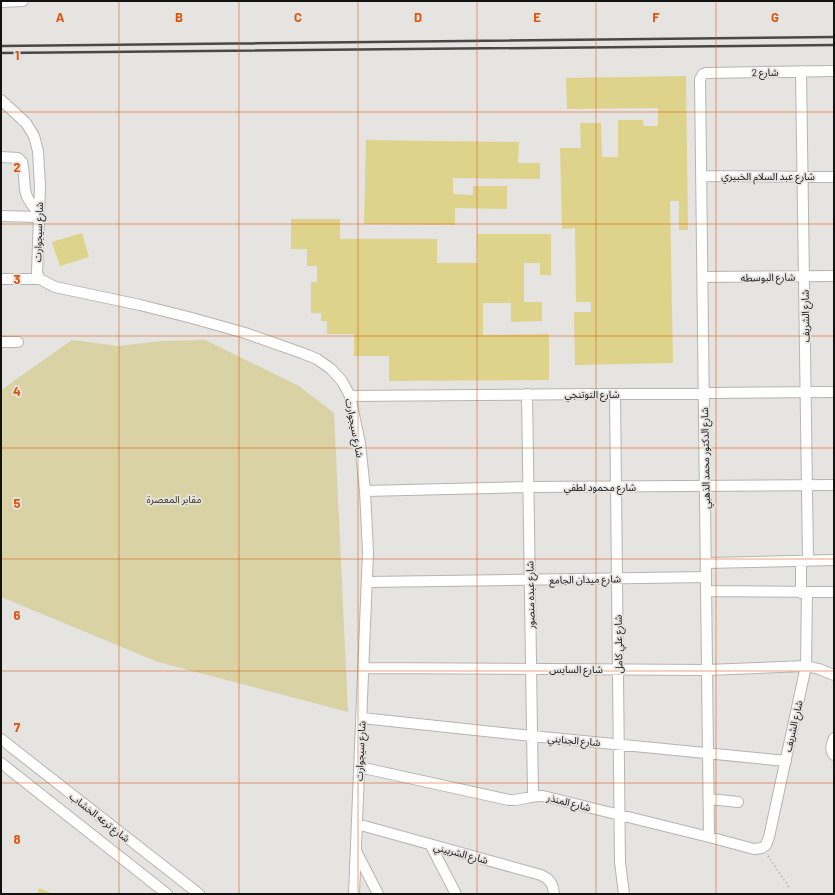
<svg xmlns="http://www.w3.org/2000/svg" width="835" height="895" font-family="Barlow,'Noto Sans Arabic',sans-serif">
  <rect width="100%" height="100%" fill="#e5e4e1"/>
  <path fill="#d9d2a5" d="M72 340 118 346 162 341 205 340 299 386 334 413 348 712 158 662 1 597V390Z"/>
  <path fill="#ded38a" d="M686 76 688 230H679V201H670L673 363 575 365 574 312H591V302H576L575 228 562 229 560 148H581L580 123H601L602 157H618V120H643L644 126H658V108L567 109 566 78Z
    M366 140 519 142 518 163H540V179L453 178V194L473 195V186H507V209L455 208V225L364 224Z
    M291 219H340V239H437V263H478L477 234H551V275H540V263H524V302H542V321L511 322V303H483V335L549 334V380L389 381V356H354V334H327V321H321V313H311V282H317V266H307V249H291Z
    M82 233 89 257 60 266 52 242Z
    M39 888 53 894H37Z"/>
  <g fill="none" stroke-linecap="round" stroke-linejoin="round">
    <defs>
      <path id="minor" d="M1 2 23 1
        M801 71 808 560
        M1 100 26 123 34 136 38 151 40 186 37 273 40 279 55 287 140 305 192 318 245 333 302 353 317 359 331 369 342 381 350 396 360 443 365 491 368 552 354 894
        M1 157 18 158 22 162C28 187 18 191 39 213
        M702 176 834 177
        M1 216 38 217
        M703 277 834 276
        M1 279H40
        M1 342H18
        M527 394 533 796
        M615 394 620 862 624 894
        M350 396 834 392
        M365 491 529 487 834 485
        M706 563 834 560
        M367 582 706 577
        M706 591 834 592
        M801 593V561
        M364 668 707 670 806 666 819 669 834 675
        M362 718 532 736 786 761
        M834 738C832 744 829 749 834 755
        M1 739 199 894
        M1 763 167 894
        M359 767 509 800C521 801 531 795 543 796L709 837 754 849 762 848 766 845 769 837 806 666 807 593
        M709 799 738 802
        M357 824 541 875C550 879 553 884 554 894
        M709 837 700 79 703 74 706 73 834 71
        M430 844 456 894
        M356 851 378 894"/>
    </defs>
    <use href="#minor" stroke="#b5b4b1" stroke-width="12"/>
    <path stroke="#a09f9d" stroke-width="1.5" stroke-dasharray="1 3" stroke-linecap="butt" d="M768 856 790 889"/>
    <use href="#minor" stroke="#fff" stroke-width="10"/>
    <path stroke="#484847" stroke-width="2.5" d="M1 46 834 37
      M1 53 834 45"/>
  </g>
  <path fill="none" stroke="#dd550c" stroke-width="1" stroke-opacity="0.55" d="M119 1V894M239 1V894M358 1V894M477 1V894M596 1V894M716 1V894M1 112H834M1 224H834M1 336H834M1 448H834M1 559H834M1 671H834M1 783H834"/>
  <g text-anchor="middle" stroke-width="3.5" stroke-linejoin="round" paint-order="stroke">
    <g font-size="10" fill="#121211" stroke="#e5e4e1">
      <text transform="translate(765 72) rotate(-1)" y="4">شارع 2</text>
      <text x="768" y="180">شارع عبد السلام الخبيري</text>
      <text transform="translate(38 232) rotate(-88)" y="4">شارع سيجوارت</text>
      <text transform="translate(768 277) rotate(-1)" y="4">شارع البوسطه</text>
      <text transform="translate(805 316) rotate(-91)" y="4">شارع الشريف</text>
      <text x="592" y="398">شارع التوتنجي</text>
      <text transform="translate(355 428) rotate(79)" y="4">شارع سيجوارت</text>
      <text transform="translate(705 458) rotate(-91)" y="4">شارع الدكتور محمد الذهبي</text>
      <text x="600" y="491">شارع محمود لطفي</text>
      <text transform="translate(585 579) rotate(-1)" y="4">شارع ميدان الجامع</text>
      <text transform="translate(530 595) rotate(-91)" y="4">شارع عبده منصور</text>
      <text transform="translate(618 644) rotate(-91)" y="4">شارع علي كامل</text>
      <text x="576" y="673">شارع السايس</text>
      <text transform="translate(793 726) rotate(-77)" y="4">شارع الشريف</text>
      <text transform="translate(574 740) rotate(5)" y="4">شارع الجنايني</text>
      <text transform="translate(360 751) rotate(-87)" y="4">شارع سيجوارت</text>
      <text transform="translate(569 802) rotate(14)" y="4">شارع المنذر</text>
      <text transform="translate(100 817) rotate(38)" y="4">شارع ترعه الخشاب</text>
      <text transform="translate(461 853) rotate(15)" y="4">شارع الشربيني</text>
    </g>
    <g font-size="10" fill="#363111" stroke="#e5e4e1">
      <text x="174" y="503">مقابر المعصرة</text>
    </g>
  </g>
  <g font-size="13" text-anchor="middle" font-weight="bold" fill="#dd550c" stroke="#e5e4e1" stroke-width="3.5" stroke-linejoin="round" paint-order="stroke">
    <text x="60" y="22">A</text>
    <text x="179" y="22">B</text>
    <text x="298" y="22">C</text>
    <text x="418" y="22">D</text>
    <text x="537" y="22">E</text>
    <text x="656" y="22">F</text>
    <text x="775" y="22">G</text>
    <text x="17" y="60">1</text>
    <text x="17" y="172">2</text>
    <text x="17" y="284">3</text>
    <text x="17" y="396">4</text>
    <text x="17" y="508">5</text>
    <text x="17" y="620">6</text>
    <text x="17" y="732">7</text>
    <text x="17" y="844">8</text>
  </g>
  <rect width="835" height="895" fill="none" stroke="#121211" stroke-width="4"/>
</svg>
